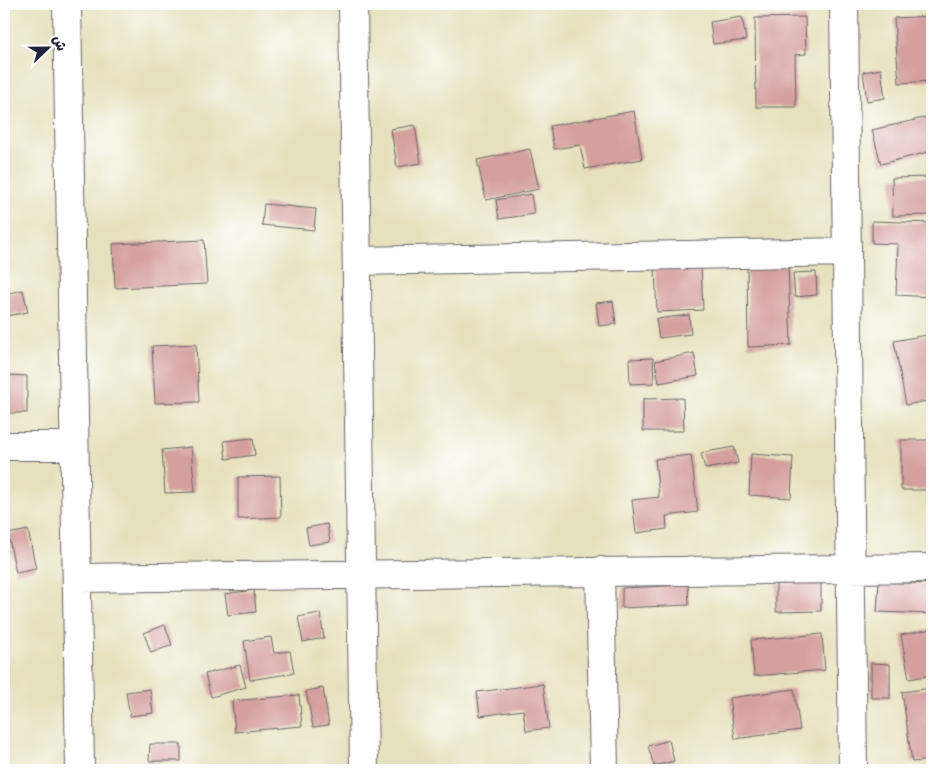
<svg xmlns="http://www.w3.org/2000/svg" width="936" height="774" font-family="Delius,'Playpen Sans Arabic',sans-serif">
  <rect width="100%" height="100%" fill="#fff"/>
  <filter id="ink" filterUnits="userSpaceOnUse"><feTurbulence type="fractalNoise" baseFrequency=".02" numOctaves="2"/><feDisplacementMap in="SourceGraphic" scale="10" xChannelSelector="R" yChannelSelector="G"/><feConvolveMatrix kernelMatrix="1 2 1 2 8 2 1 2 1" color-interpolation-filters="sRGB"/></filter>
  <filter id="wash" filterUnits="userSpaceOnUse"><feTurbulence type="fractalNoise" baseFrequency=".0096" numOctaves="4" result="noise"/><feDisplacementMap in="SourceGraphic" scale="20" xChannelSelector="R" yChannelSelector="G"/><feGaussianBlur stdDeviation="1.12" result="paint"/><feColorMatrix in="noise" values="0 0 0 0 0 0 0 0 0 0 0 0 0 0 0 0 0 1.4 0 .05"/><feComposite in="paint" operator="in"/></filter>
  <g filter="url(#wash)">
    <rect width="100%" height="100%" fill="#e6e1bd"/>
    <g id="blocks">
      <path fill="#d49f9d" d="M932 16V81L899 83 894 18Z
        M742 17 746 40 713 44 710 22Z
        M805 17 806 54 795 55 796 107H756L755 18Z
        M881 69 885 98 867 101 863 72Z
        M634 111 642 159 585 169 580 145 554 149 550 126Z
        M932 116V151L881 164 872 130Z
        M415 125 421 163 397 167 391 129Z
        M530 149 539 189 486 200 477 160Z
        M932 177V215L893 216 892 178Z
        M531 194 534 214 499 219 496 200Z
        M264 204 316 209 314 230 262 225Z
        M872 221 932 223V297L896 295 898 244 872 243Z
        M204 240 207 284 115 288 113 244Z
        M788 265 791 345 748 347 747 267Z
        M701 266 703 310 657 312 655 268Z
        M816 272 817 295 795 297 793 273Z
        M23 290 28 312 7 316 4 294Z
        M613 301 616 324 599 326 596 303Z
        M689 315 691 334 659 338 656 319Z
        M4 321H7V375L27 376V413H4Z
        M932 334V400L906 405 894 341Z
        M196 344 199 402 155 403 152 346Z
        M694 353 698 376 659 383 655 361Z
        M653 358 654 383 630 384 629 359Z
        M683 398 684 431H643V399Z
        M253 438 255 455 226 459 224 441Z
        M901 440H932V490H901Z
        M191 447 195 492 165 493 162 450Z
        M734 447 738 463 705 469 701 453Z
        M751 454 793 457 791 498 749 495Z
        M691 455 698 512 666 516 667 529 636 533 632 500 659 497 655 459Z
        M280 476 281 517 238 519V477Z
        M327 524 330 542 309 545 306 528Z
        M28 530 36 569 16 573 8 534Z
        M879 582 932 584V614L877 612Z
        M821 583V611L776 612V584Z
        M688 585 689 605 622 608V588Z
        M254 590 256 612 228 615 225 594Z
        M320 613 324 638 303 642 298 617Z
        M165 625 172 645 151 653 144 633Z
        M932 629V675L909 679 901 635Z
        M822 634 825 670 754 676 751 640Z
        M271 637 274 653 290 651 294 673 250 680 244 641Z
        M871 663 890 664V698H871Z
        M240 665 246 687 211 697 205 674Z
        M543 684 549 728 526 731 523 710 480 716 477 692Z
        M323 688 329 725 313 727 306 691Z
        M932 688V760L912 762 902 692Z
        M150 689 153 713 130 716 126 692Z
        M794 689 800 730 735 739 729 698Z
        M299 695 302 726 235 732 232 701Z
        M669 740 674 761 654 766 648 746Z
        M150 744H181V761H149Z"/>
    </g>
  </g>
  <g filter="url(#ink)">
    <use href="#blocks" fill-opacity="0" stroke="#676568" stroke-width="1"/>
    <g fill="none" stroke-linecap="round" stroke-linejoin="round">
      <defs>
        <path id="minor" d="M67 4 80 770
          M353 4 364 770
          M844 4 853 770
          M357 261 847 252
          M4 446H74
          M600 571 604 770
          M77 578 932 568"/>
      </defs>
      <use href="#minor" stroke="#676568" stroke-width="30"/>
      <use href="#minor" stroke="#fff" stroke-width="28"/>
    </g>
  </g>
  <rect width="936" height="774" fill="none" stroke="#fff" stroke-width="20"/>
  <g transform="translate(48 48) rotate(68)" stroke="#ffffff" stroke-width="4" paint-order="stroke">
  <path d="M0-4L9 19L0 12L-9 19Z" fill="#22223b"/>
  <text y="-8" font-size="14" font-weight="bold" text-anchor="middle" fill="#22223b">ش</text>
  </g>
</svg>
